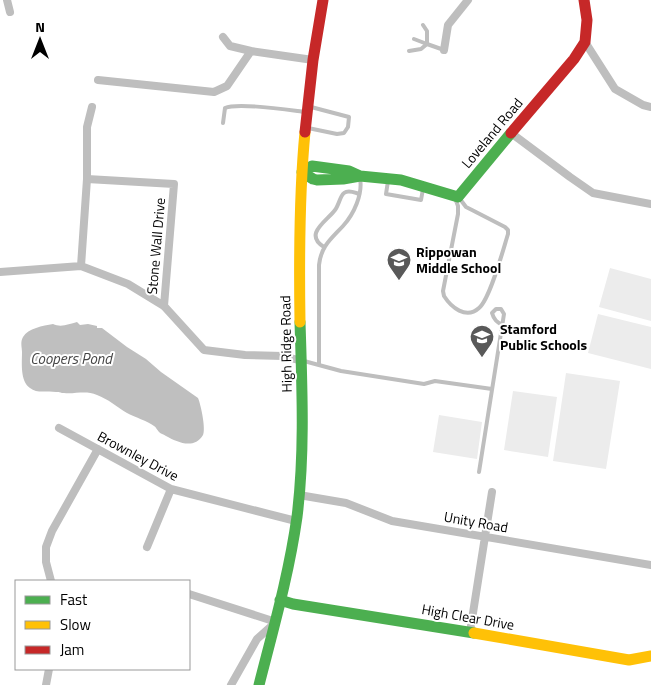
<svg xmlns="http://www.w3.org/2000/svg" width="651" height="685" font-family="'Titillium Web',sans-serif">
  <rect width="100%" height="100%" fill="#fff"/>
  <path fill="#ececec" d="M610 268 651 279V321L599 307Z
    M598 314 651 327V369L588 353Z
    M566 373 620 381 606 469 553 461Z
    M513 391 557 397 548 457 504 450Z
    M439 415 482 422 477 459 433 452Z"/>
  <path fill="#bfbfbf" d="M77 322 80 325 88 324 97 326V328H102L127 347 146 359 161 372 198 398C201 405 206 429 203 435 194 450 177 442 166 436 163 434 161 434 159 432 157 430 156 427 154 426 148 421 134 417 127 413 117 407 108 399 97 395 86 390 76 394 64 393 58 393 62 392 56 392 48 390 37 394 30 388 20 381 22 363 22 352 22 347 20 342 23 337 28 328 43 326 53 324 61 328 69 324 77 322Z"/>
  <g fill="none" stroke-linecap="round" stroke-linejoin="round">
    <path stroke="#bebebe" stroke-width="4" d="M414 39 427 44V31L423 25
      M409 51 421 49 427 44 444 50
      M223 123 225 108C238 102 289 110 305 112
      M308 128 337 134 344 133 348 127 349 117 311 107
      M388 181 386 194 421 200 423 189
      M455 198 458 206V214L443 291 444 296C451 307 466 320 479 308 490 299 503 250 508 234V230L505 227 472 210 466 207 460 199
      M324 247C303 234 327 221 335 210 339 205 340 196 344 193 349 189 355 193 359 194
      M304 361 341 371 424 384 435 381 492 389
      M319 365V265C321 246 331 239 343 226 354 214 363 194 360 178
      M479 472 504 314 501 309H496L492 313C494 320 497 322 502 325"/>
    <path stroke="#bebebe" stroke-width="8" d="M7 0 10 12
      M223 37 230 46 251 51 313 60
      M585 42 615 89 643 105 651 107
      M444 50 448 25 468 0
      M98 80 214 92 227 86 251 51
      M511 133 570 177 593 193 651 204
      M87 179 174 184 164 306
      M81 266 87 179V127L92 107
      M0 272 81 266 128 284 164 306 204 350 245 355 283 356 302 361
      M59 428 171 489 296 521
      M299 495 346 503 392 521 651 565
      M147 547 171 489
      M51 581 46 562V547L52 531 98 449
      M189 594 276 622 257 639 231 685
      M470 632 492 492
      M46 685 49 669"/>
    <path stroke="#4caf50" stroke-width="11" d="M360 176 343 179 317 180 313 179 302 172 312 166 349 171 360 176 401 180 458 197 511 133
      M280 600 293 604 474 633
      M259 685C273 630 289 574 297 517 305 453 302 387 300 322"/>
    <path stroke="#ffc107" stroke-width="11" d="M300 322C299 259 299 195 305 132
      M474 633 629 660 651 656"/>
    <path stroke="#c62828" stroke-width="11" d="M305 132 313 60 323 0
      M511 133 574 59 585 42 587 20 584 0"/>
  </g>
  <defs>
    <symbol id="school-pin" viewBox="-11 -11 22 30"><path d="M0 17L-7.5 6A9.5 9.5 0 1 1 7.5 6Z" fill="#595959" stroke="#fff"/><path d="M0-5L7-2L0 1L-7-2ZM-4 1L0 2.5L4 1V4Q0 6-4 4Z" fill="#fff"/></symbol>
  </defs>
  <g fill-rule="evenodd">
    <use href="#school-pin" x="385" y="246" width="28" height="38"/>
    <use href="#school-pin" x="468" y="323" width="28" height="38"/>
  </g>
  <g text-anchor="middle" stroke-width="4" stroke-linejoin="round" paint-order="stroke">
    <g font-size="14" fill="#000" stroke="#fff">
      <text transform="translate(492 133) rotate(-50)" y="5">Loveland Road</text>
      <text transform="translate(156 246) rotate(-85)" y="5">Stone Wall Drive</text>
      <text transform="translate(286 344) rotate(-91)" y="5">High Ridge Road</text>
      <text transform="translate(138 456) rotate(28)" y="5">Brownley Drive</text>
      <text transform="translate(476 522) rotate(10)" y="5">Unity Road</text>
      <text transform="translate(468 617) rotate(10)" y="5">High Clear Drive</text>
    </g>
    <g font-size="14" font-weight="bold" fill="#000" stroke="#fff" text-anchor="start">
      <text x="416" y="257">Rippowan<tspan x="416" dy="16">Middle School</tspan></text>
      <text x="500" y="334">Stamford<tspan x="500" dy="16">Public Schools</tspan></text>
    </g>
    <g font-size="15" font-style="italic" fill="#444" stroke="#fff">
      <text x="71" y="364">Coopers Pond</text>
    </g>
  </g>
  <rect x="15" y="580" width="175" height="90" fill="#ffffff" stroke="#999999"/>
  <rect x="25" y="596" width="25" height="8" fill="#4caf50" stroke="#999999"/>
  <text x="60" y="605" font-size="15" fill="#000000">Fast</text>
  <rect x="25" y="621" width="25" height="8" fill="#ffc107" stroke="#999999"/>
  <text x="60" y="630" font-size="15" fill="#000000">Slow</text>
  <rect x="25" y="646" width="25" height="8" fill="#c62828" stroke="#999999"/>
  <text x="60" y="655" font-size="15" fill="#000000">Jam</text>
  <g transform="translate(40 40)" stroke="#ffffff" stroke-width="4" paint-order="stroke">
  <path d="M0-4L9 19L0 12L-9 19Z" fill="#000000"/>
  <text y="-8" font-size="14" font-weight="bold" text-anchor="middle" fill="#000000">N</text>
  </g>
</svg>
